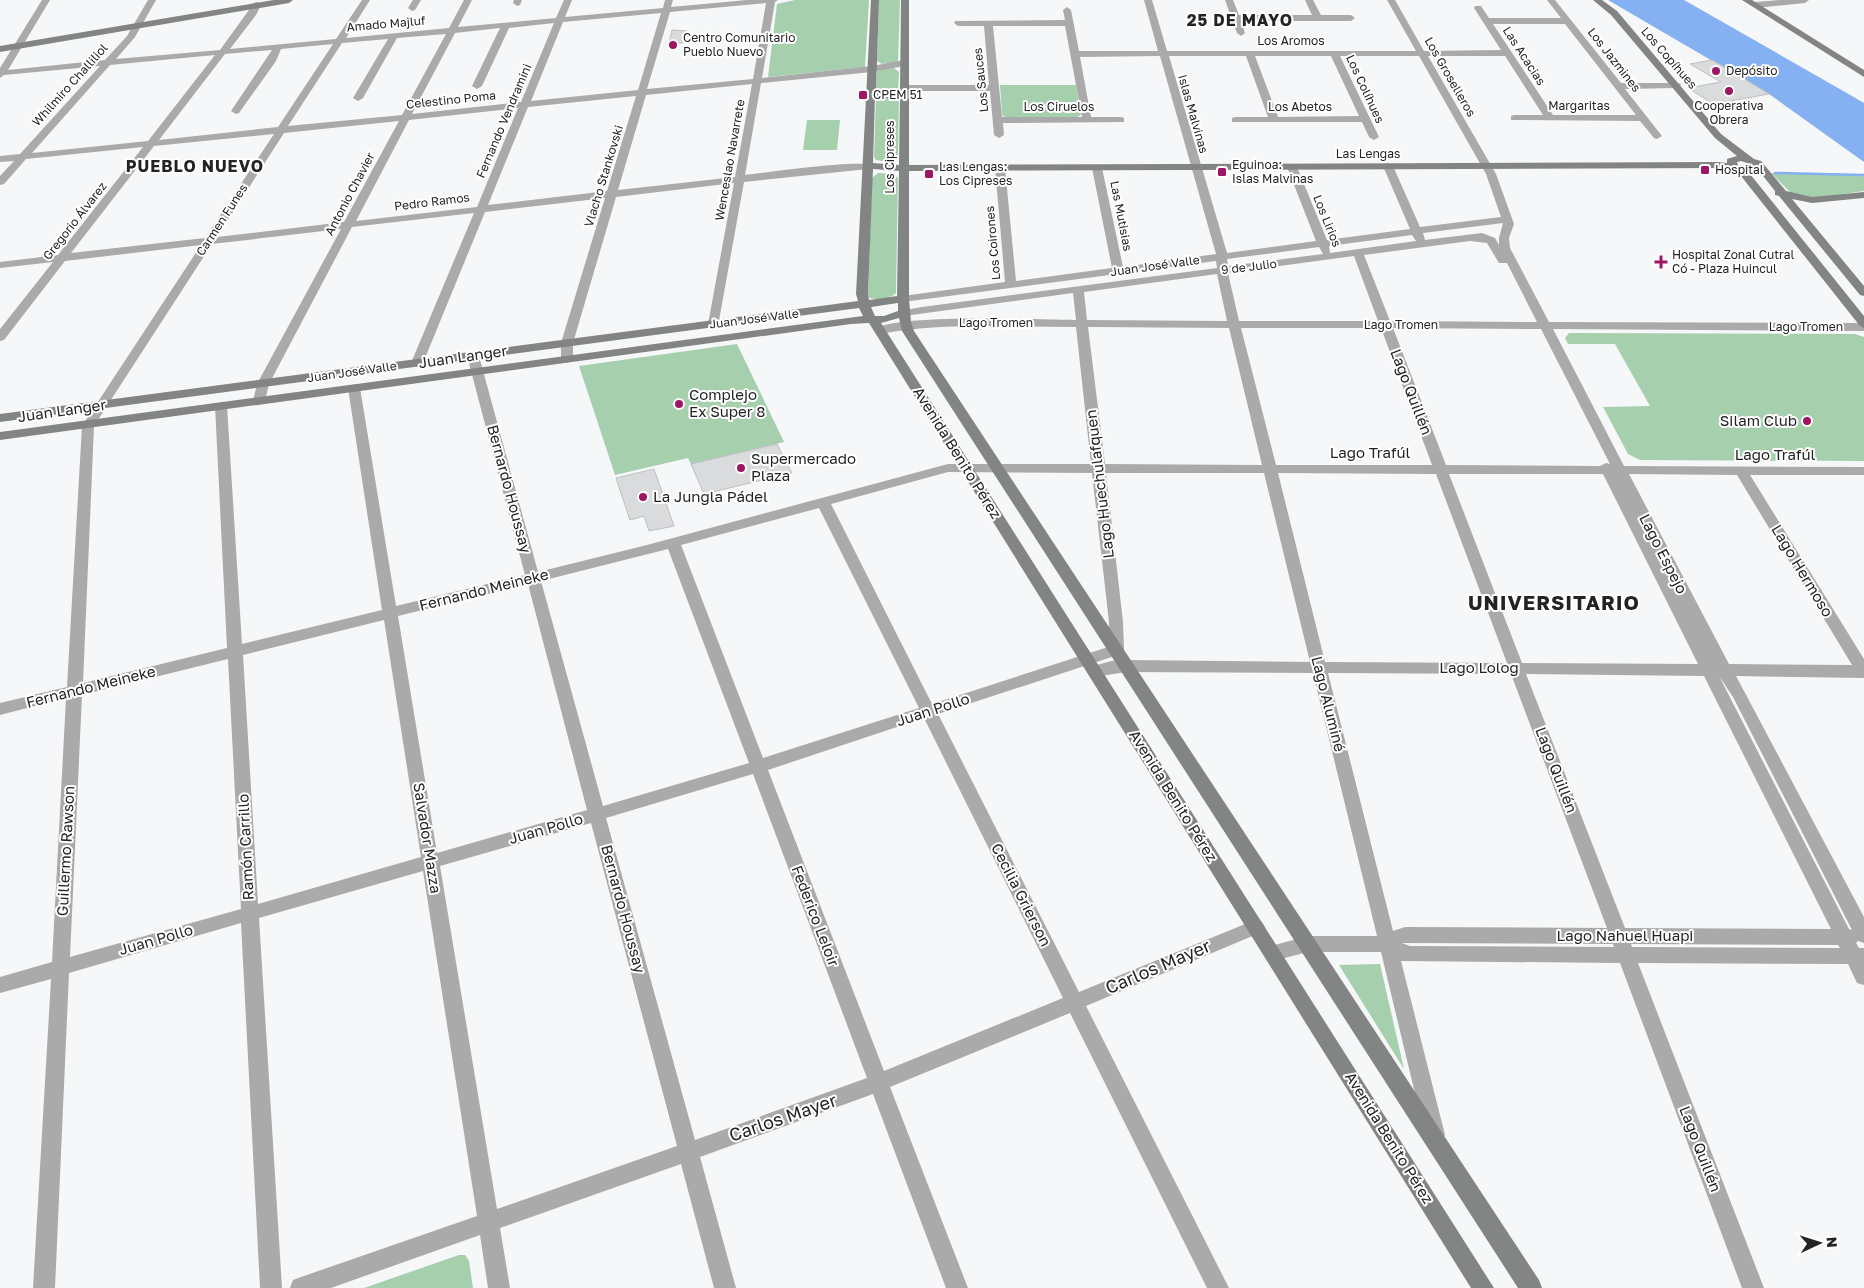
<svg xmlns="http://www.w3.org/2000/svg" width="1864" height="1288" font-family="'Golos Text',sans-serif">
  <rect width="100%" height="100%" fill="#f6f7f8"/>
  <path fill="#a6cfae" d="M795 0H869L865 67 768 77 777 4Z
    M879 0H900L898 62 882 64 877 61Z
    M889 68H894L899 72 898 91H876L877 71Z
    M1000 85H1076L1081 115 1075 118 1005 117 1002 115Z
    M876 95H899L898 159 889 162 876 160 874 157Z
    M807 120H840L837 150H803Z
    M878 173 893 174 898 178 896 293C891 299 875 301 868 297L872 178Z
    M1771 173 1864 175V191L1814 198 1791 193Z
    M1569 333 1855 334 1864 337V461L1640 460 1628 454 1603 407 1650 406 1615 344H1568L1565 338Z
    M737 344 784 442 691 464 688 458 615 475 579 366Z
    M1380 964 1404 1069 1339 965Z
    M459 1255H465L469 1261 473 1288H364Z"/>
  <path fill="#85b1f2" d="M1608 0H1684L1845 92 1864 103V162L1769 94Z"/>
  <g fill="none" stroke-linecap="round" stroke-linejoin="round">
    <path stroke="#85b1f2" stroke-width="2.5" d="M1775 173 1864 175"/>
  </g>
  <path fill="#dadbdc" stroke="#bebfc0" d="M672 30 687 31 683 43H669Z
    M1712 60 1743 78 1769 94 1713 104 1688 88 1721 82 1690 64Z
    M777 444 792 473 704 494 691 464Z
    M654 469 674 526 649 531 644 516 630 520 616 478Z"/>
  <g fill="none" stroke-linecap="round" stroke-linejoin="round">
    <path fill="#a9aaa9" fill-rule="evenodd" d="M42 0H50L8 70 105 60 127 36 148 0H156L135 37 116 59 220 50 254 3 257 2 261 5 256 15 230 49 336 39 362 0H370L346 38 449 28 464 0H472L458 27 556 18 564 0H572L565 17 663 8 665 0H673L671 7 747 0H778L775 2 762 78 872 66 904 60 909 63 904 66 872 72 761 83 745 175C764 173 864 158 873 166L868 169 744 182 718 326 714 328 708 324 734 183 616 197 573 343V359L567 363 561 359V343L605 198 485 212 423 363 417 367 411 363 474 213 352 227 269 384 265 401 259 405 253 401 257 384 341 229 212 244 94 426 83 683 227 648 215 406 221 402 227 406 242 644 382 610 348 388 354 384 360 388 396 606 525 575 467 356 473 352 479 356 538 572 647 545 948 464H1091L1076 327C1011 327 944 322 880 334L874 330C890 313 1045 320 1076 320L1073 293 904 316 898 313 900 311 922 307 1217 268 1216 261 903 302 897 299 903 296 1005 282 995 168 1000 165 1005 168 1016 281 1112 268 1092 168 1097 165 1102 168 1123 267 1216 254 1160 56 1080 57 1091 117H1121L1124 118V122L1003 123 1004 135 999 138 994 135 990 91H904L899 88 904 85H989L984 26H958L954 23 955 21 1065 20 1063 10 1067 7 1071 10 1079 51H1158L1144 0H1152L1167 51H1416L1387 0H1395L1424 51 1501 50 1474 8 1475 6H1481L1489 18H1561L1547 0H1555L1621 83H1679L1681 85 1676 88 1625 89 1662 136 1657 139 1654 138 1640 121 1511 120V116L1514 115H1543L1505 56H1428L1496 174 1514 224 1509 238 1510 248 1549 322 1864 323V331L1553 329 1624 466 1864 467V475H1750L1864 659V678L1736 676 1864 917V943L1858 941 1856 943 1859 948H1864V985L1857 983 1848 964 1638 963 1764 1288H1742L1620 963 1401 961 1445 1135 1442 1142 1435 1145 1428 1142 1425 1135 1381 952H1308L1273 961 1267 959 1264 953 1267 947 1308 936H1377L1313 673 1126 672 1095 677 1090 675 1087 671 1090 667 1111 661 1126 660 1310 662 1264 473H1106L1123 622 1124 650 1121 654 938 714 1079 992 1250 922 1256 919 1262 922 1265 927 1262 932 1086 1006 1229 1288H1207L1070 1013 890 1087 968 1288H946L873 1094 700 1157 736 1288H714L681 1164 500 1228 510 1288H488L480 1235 331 1288H290L293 1280 301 1277 477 1216 423 871 259 918 282 1288H260L241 923 69 973 55 1288H33L51 979 0 993V977L52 962 66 698 0 715V703L67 687 82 426 201 245 65 261 4 340 0 341V329L53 262 0 268V262L58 255 143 147 26 159 4 184 0 185V176L14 161 0 162V156L20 154 100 66 4 75 0 78V68ZM766 3 753 79 647 89 670 12ZM661 13 638 90 531 101 563 22ZM554 23 521 102 412 114 455 33 500 28 472 86 477 89 482 86 509 28ZM1493 24H1565L1636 115H1553ZM993 26H1065L1082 117H1002ZM446 34 402 115 288 126 342 43 388 39 353 98 358 101 363 98 397 38ZM333 44 278 127 159 140 225 54 272 50 231 111 236 114 239 113 276 61 281 49ZM215 55 148 141 32 153 110 65ZM1169 56H1246L1268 117H1235L1232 118V122H1362L1369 137 1374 140 1379 137 1340 56H1419L1486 174 1501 217 1420 227 1393 166 1388 163 1383 166 1410 229 1327 240 1297 167 1292 164 1287 167 1316 241 1227 253ZM1255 56H1331L1359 116 1278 117ZM752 84 735 177 618 190 646 95ZM636 96 607 191 488 205 528 107ZM518 108 477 207 356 221 409 120ZM399 121 344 222 217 237 284 133ZM274 134 205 238 71 253 154 146ZM1503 223 1499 238V245L1495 238 1482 233 1425 240 1423 233ZM1412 235 1416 241 1330 253 1329 246ZM1470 241 1487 243 1499 263H1507L1537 322 1390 321 1364 255ZM1319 247 1323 254 1228 266 1227 259ZM1354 256 1378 321H1239L1228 273ZM1217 274 1227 321 1087 320 1084 292ZM1088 327 1229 328 1262 465 1105 464ZM1241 328H1381L1432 465H1276ZM1393 328 1541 329 1610 464 1606 463 1600 466 1446 465ZM948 472 1092 473 1109 622 1108 647 932 704 831 504ZM1278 473 1436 474 1507 663 1325 662ZM1449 474H1603L1698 664 1522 663ZM1629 474 1737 475 1852 665 1729 664ZM819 508 919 708 763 758 681 545ZM668 549 749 763 603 806 541 581ZM528 584 587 810 437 853 398 616ZM384 620 421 857 258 904 243 655ZM228 659 241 909 70 957 82 695ZM1328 673 1511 674 1607 928 1405 927 1393 931ZM1526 674 1704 676 1831 929 1625 928ZM1719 676 1733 697 1852 930 1849 929ZM924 718 1063 998 884 1071 768 770ZM753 774 867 1078 695 1140 606 818ZM591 823 677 1146 497 1209 440 866ZM1402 943 1613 944 1614 947 1410 946ZM1631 944 1838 945 1840 948 1632 947Z
      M413 0H421L415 10 412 11 408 8Z
      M514 0H522L520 5 517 6 513 3Z
      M1225 0H1233L1239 15H1312L1305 0H1313L1321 15H1351L1355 18 1351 21H1241L1245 33 1241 36 1237 33Z
      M1780 0H1809L1805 3 1755 8 1751 5 1755 2Z"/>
    <path fill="#838484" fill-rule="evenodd" d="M274 0H293L289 3 0 52V46Z
      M871 0H879L876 91 888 92 900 90 901 0H909V165L1718 162 1727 163V159L1737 156 1715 138 1611 15 1593 0H1602L1617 11 1721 134 1754 159 1761 161 1786 191 1812 197 1864 192V198L1812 203 1792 199 1864 286V296L1860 295 1779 196 1775 195V191L1760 172 1750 174 1864 316V328L1860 326 1741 176 1734 171 1718 168 909 171V299L911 322 914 331 1539 1280 1542 1288H1518L902 331 899 318 881 323 1494 1288H1471L869 323 851 324 0 440V432L863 316 859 308 0 422V414L858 301 856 294ZM875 96 888 98 900 96 899 165 873 163ZM1741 161 1753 165V167L1747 168 1738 165 1737 162ZM873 169 899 171 897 296 869 300 868 294ZM898 303V311L884 316H875L871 307Z
      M1742 0H1752L1864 70V77Z"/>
  </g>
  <g fill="#9e1563" stroke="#fff" stroke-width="2">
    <circle cx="673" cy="45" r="5"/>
    <circle cx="1716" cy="71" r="5"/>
    <circle cx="1729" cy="91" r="5"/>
    <rect x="858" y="90" width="10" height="10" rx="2.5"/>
    <rect x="1700" y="165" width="10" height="10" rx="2.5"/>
    <rect x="1217" y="167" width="10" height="10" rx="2.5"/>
    <rect x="924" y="169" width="10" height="10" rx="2.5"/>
    <path d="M1658.5 254.5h5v5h5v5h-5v5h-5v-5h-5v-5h5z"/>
    <circle cx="679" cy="404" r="5"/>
    <circle cx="1807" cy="421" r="5"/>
    <circle cx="741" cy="468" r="5"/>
    <circle cx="643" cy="497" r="5"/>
  </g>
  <g text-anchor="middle" stroke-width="4" stroke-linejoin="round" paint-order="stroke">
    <g font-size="12" fill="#232324" stroke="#fff">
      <text transform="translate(386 24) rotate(-5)" y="4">Amado Majluf</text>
      <text x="1291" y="45">Los Aromos</text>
      <text transform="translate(1524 56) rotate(57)" y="4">Las Acacias</text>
      <text transform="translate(1669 58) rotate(49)" y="4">Los Copíhues</text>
      <text transform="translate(1614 60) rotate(52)" y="4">Los Jazmines</text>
      <text transform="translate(1450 77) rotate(60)" y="4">Los Groselleros</text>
      <text transform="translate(981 80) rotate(-96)" y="4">Los Sauces</text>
      <text transform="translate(70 85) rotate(-48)" y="4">Whilmiro Challiliol</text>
      <text transform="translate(1365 89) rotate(65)" y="4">Los Colíhues</text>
      <text transform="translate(451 100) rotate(-6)" y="4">Celestino Poma</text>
      <text x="1579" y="110">Margaritas</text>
      <text x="1059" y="111">Los Ciruelos</text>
      <text x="1300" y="111">Los Abetos</text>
      <text transform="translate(1193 114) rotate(74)" y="4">Islas Malvinas</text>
      <text transform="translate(504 121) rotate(-67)" y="4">Fernando Vendramini</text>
      <text x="1368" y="158">Las Lengas</text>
      <text transform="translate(890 157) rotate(-90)" y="4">Los Cipreses</text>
      <text transform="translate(730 160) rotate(-80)" y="4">Wenceslao Navarrete</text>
      <text transform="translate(604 176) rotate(-73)" y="4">Vlacho Stankovski</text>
      <text transform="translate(350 194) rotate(-62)" y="4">Antonio Chavier</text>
      <text transform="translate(432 202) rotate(-7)" y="4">Pedro Ramos</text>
      <text transform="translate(1121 216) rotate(79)" y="4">Las Mutisias</text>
      <text transform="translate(222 220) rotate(-57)" y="4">Carmen Funes</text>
      <text transform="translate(75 221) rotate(-52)" y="4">Gregorio Álvarez</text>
      <text transform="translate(1327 221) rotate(68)" y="4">Los Lirios</text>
      <text transform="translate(993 243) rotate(-95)" y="4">Los Coirones</text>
      <text transform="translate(1155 266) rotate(-8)" y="4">Juan José Valle</text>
      <text transform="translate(1249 267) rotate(-7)" y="4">9 de Julio</text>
      <text transform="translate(754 319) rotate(-7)" y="4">Juan José Valle</text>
      <text x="996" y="327">Lago Tromen</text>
      <text x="1401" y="329">Lago Tromen</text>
      <text x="1806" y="331">Lago Tromen</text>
      <text transform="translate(352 372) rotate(-8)" y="4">Juan José Valle</text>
    </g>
    <g font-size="12" fill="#232324" stroke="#fff" text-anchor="start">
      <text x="683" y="42">Centro Comunitario<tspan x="683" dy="14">Pueblo Nuevo</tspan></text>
      <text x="1726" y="75">Depósito</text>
      <text x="873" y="99">CPEM 51</text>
      <text x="1729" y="110" text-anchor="middle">Cooperativa<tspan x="1729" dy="14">Obrera</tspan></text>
      <text x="1232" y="169">Eguinoa:<tspan x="1232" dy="14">Islas Malvinas</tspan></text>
      <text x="939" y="171">Las Lengas:<tspan x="939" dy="14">Los Cipreses</tspan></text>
      <text x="1715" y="174">Hospital</text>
      <text x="1672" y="259">Hospital Zonal Cutral<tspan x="1672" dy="14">Có - Plaza Huincul</tspan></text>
    </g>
    <g font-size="15" fill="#232324" stroke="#fff">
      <text transform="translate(463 357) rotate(-8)" y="5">Juan Langer</text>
      <text transform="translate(1411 392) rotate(69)" y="5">Lago Quillén</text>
      <text transform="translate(62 411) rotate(-8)" y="5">Juan Langer</text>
      <text transform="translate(957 453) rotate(58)" y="5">Avenida Benito Pérez</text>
      <text x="1370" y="458">Lago Trafúl</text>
      <text x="1775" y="460">Lago Trafúl</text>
      <text transform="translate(1100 484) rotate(-97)" y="5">Lago Huechulafquen</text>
      <text transform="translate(509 489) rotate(75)" y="5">Bernardo Houssay</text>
      <text transform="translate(1663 554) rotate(63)" y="5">Lago Espejo</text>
      <text transform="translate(1802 571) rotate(59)" y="5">Lago Hermoso</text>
      <text transform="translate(484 590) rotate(-14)" y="5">Fernando Meineke</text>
      <text x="1479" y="673">Lago Lolog</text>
      <text transform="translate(91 687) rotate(-14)" y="5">Fernando Meineke</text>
      <text transform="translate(1328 704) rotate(76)" y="5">Lago Aluminé</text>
      <text transform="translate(933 710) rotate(-18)" y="5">Juan Pollo</text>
      <text transform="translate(1556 770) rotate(69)" y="5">Lago Quillén</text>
      <text transform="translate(1173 796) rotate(58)" y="5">Avenida Benito Pérez</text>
      <text transform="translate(546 829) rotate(-16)" y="5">Juan Pollo</text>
      <text transform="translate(427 838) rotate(81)" y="5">Salvador Mazza</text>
      <text transform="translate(246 847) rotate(-93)" y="5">Ramón Carrillo</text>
      <text transform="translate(66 851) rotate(-87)" y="5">Guillermo Rawson</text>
      <text transform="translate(1021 895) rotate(63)" y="5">Cecilia Grierson</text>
      <text transform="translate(623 909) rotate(75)" y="5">Bernardo Houssay</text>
      <text transform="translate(815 916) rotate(69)" y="5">Federico Leloir</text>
      <text x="1625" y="941">Lago Nahuel Huapi</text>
      <text transform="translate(156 940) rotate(-16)" y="5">Juan Pollo</text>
      <text transform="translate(1389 1138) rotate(58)" y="5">Avenida Benito Pérez</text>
      <text transform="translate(1700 1149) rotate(69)" y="5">Lago Quillén</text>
    </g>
    <g font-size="15" fill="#232324" stroke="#fff" text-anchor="start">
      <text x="689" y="400">Complejo<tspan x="689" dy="17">Ex Super 8</tspan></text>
      <text x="1797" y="426" text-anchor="end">Silam Club</text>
      <text x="751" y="464">Supermercado<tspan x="751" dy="17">Plaza</tspan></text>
      <text x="653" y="502">La Jungla Pádel</text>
    </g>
    <g font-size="16" font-weight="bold" letter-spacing="1" fill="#232324" stroke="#fff">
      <text x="1240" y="26">25 DE MAYO</text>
      <text x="195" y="172">PUEBLO NUEVO</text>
    </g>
    <g font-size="18" fill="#232324" stroke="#fff">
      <text transform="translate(1158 967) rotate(-23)" y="6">Carlos Mayer</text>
      <text transform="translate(783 1118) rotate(-19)" y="6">Carlos Mayer</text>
    </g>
    <g font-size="20" font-weight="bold" letter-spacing="1" fill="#232324" stroke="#fff">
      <text x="1554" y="610">UNIVERSITARIO</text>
    </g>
  </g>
  <g transform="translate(1819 1243) rotate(86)" stroke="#ffffff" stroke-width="4" paint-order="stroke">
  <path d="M0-4L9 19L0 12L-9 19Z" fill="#232324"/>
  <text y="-8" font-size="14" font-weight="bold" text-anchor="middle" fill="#232324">N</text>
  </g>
</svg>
